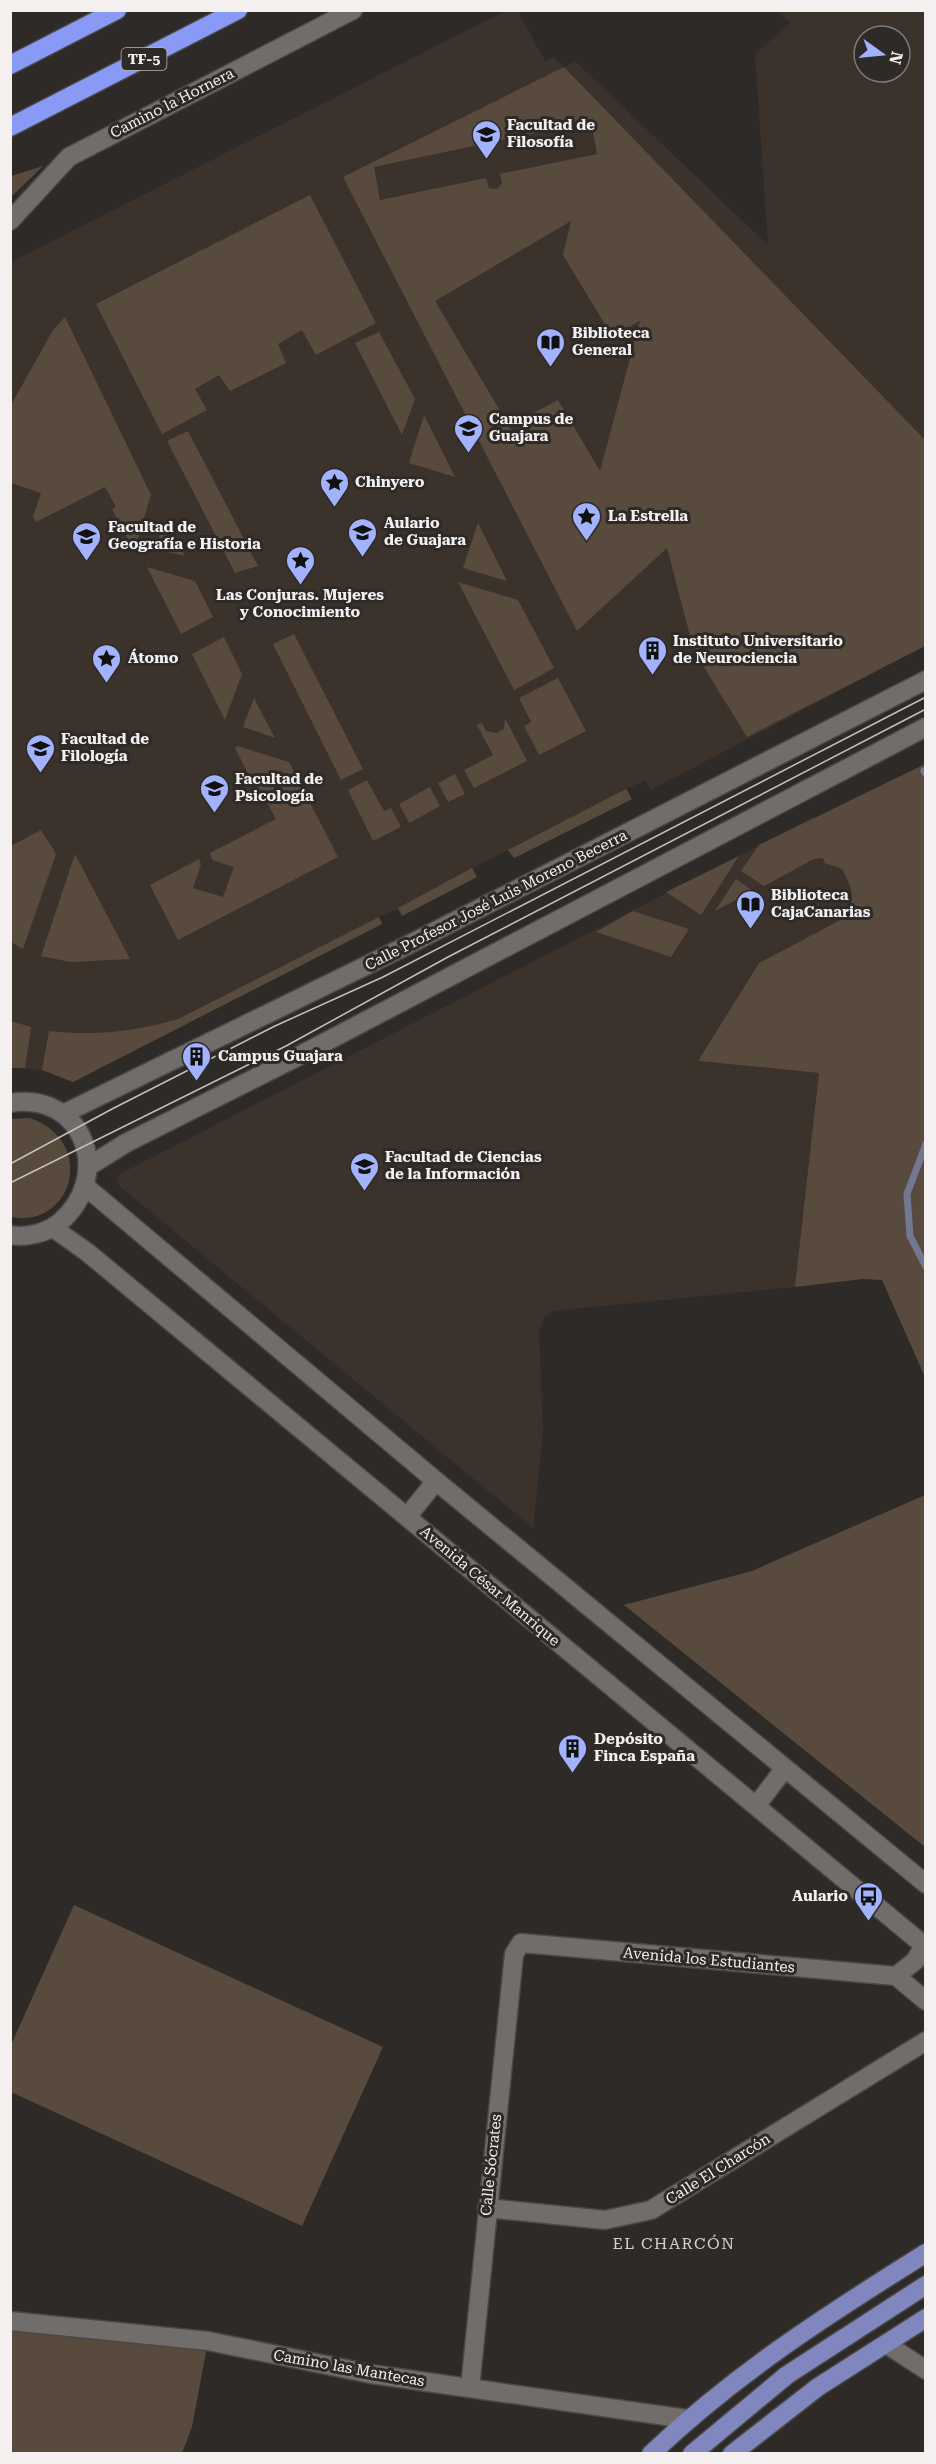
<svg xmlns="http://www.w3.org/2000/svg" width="936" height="2464" font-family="'Roboto Serif',serif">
  <rect width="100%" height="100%" fill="#2d2a27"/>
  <path fill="#3b322c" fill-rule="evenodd" d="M507 10 518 11 545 61 554 57 564 67 575 61 768 245 755 54 790 23 778 11H925V646L651 790 645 780 627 789 632 799 514 858 508 850 473 868 477 877 402 916 398 909 379 917 382 924 73 1082 42 1070 11 1068V262ZM864 36H900V72H864Z
    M814 817 851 886 854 895 851 908 844 918 759 963 698 1061 820 1073 795 1287 553 1311 544 1317 539 1331 543 1432 533 1528 117 1184 118 1175Z"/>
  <path fill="#594a3e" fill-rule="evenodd" d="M564 67 925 440V646L747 737 694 651 667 548 577 631 343 177ZM591 121 597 154 500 174 502 183 497 189 489 188 486 178 380 200 374 167ZM571 221 563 255 612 336 640 321 600 471 558 400 522 419 516 438 435 301Z
    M43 166 11 197V176Z
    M310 195 376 323 316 355 302 330 278 344 286 363 230 391 219 375 195 389 207 410 162 434 96 304Z
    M65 317 151 495 136 545 132 547 112 509 116 507 105 487 36 522 33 517 41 493 11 483V405L53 330Z
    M379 332 415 399 402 435 355 343Z
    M424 415 455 477 409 463Z
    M188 431 258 566 235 573 167 441Z
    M165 520 185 556 155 549Z
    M478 523 507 581 463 568Z
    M147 567 195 581 213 617 181 634Z
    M458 582 518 600 554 668 514 690Z
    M294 634 363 769 341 780 273 644Z
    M224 637 242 674 225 720 192 654Z
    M558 678 586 731 539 755 524 726 531 722 519 698Z
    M254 698 275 738 243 727Z
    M505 718 527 761 474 788 464 770 493 755 477 725 482 723 486 731 496 733 504 729Z
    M238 746 289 762 338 857 178 940 150 885 199 859 201 864 193 888 223 897 234 867 212 860 210 853 276 819 265 799H261L235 748Z
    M925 764V1377L882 1280 863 1279 795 1287 819 1073 698 1061 759 963 844 918C857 899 852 888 842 869L825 863 823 858 814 859 764 886 741 871 759 845Z
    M455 774 465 794 448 802 438 783Z
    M367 780 384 811 391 808 401 827 373 841 348 790Z
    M430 787 440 806 409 823 399 804Z
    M626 789 632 799 514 858 508 850Z
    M41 830 56 854 23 949 11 942V846Z
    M75 854 130 959 70 962 41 956Z
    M739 856 701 915 666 892Z
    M472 868 477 877 402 916 398 908Z
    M736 879 753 891 715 911Z
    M633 911 689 929 671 957 596 932Z
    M379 917 382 924 73 1082 42 1070 49 1031C94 1036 134 1032 178 1019Z
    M11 1021 31 1027 25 1068H11Z
    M30 1118C98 1142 72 1229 11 1217V1119Z
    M925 1495V1847L624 1605 752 1571Z
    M74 1905 383 2047 302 2226 11 2092V2045Z
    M10 2321 208 2341 192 2427 182 2453H11Z"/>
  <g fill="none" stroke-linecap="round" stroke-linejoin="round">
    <path stroke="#727892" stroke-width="7" d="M924 771 926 774
      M926 1144 907 1194 910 1236 926 1267"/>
    <defs>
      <path id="minor" d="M10 221 69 157 353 10
        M10 1103C85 1091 114 1177 59 1223 46 1233 27 1238 10 1235
        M63 1114 404 947 926 680
        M89 1166 126 1143 293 1059 926 727
        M86 1187 436 1481 926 1884
        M53 1228 87 1252 926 1947
        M407 1517 436 1481
        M756 1806 785 1768
        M896 1976 915 1961 924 1946
        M896 1976 926 2001
        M487 2208 605 2220 651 2210 926 2041
        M10 2321 208 2341 371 2374 687 2419
        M886 2344 926 2370
        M470 2388 514 1954 521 1943 896 1976"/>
      <path id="major" d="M651 2454C736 2373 827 2315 926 2253
        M692 2454 787 2375 926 2285
        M732 2454 818 2387 926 2318"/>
      <path id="highway" d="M10 65 117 10
        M10 127 238 10"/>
    </defs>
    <use href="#minor" stroke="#4a4746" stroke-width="21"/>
    <use href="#major" stroke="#4a4746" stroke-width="21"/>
    <use href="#highway" stroke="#4a4746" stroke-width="21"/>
    <use href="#minor" stroke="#716d6a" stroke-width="18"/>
    <use href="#major" stroke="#7f87be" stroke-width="18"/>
    <use href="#highway" stroke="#8999f6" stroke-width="18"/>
    <path stroke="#c4c1bf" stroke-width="1.5" d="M10 1164 112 1109 275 1026 383 977 926 697
      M10 1183 286 1046 448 957 926 709"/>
  </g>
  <defs>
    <symbol id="university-pin" viewBox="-11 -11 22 30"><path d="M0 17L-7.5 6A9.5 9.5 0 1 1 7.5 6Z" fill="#a3b2fd" stroke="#2d2a27"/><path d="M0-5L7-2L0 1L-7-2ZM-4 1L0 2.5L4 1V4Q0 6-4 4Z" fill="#111"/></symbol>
    <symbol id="library-pin" viewBox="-11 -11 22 30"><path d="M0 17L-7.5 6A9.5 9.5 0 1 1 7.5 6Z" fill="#a3b2fd" stroke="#2d2a27"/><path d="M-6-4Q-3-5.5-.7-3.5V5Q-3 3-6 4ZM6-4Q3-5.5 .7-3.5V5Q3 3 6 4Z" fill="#111"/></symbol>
    <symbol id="sight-pin" viewBox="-11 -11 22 30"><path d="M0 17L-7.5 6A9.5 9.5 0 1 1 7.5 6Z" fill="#a3b2fd" stroke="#2d2a27"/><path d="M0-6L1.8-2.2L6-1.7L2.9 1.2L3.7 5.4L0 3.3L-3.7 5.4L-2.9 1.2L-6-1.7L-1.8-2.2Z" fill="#111"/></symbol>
    <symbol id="building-pin" viewBox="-11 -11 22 30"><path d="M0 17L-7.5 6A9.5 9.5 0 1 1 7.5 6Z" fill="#a3b2fd" stroke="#2d2a27"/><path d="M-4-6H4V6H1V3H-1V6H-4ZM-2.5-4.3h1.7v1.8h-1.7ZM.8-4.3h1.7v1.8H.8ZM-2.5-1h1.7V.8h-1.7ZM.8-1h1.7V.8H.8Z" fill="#111"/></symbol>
    <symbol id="bus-pin" viewBox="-11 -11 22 30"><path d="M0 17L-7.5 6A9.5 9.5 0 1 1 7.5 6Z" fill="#a3b2fd" stroke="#2d2a27"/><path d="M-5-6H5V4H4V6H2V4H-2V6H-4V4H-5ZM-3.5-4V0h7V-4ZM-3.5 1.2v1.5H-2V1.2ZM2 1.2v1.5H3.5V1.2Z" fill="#111"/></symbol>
  </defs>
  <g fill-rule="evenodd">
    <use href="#university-pin" x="470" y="118" width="33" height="45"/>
    <use href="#library-pin" x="534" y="326" width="33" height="45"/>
    <use href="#university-pin" x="452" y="412" width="33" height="45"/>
    <use href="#sight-pin" x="318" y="466" width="33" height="45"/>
    <use href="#sight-pin" x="570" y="500" width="33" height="45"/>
    <use href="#university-pin" x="346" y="516" width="33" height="45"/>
    <use href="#university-pin" x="70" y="520" width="33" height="45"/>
    <use href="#sight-pin" x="284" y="544" width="33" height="45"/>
    <use href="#building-pin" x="636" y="634" width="33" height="45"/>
    <use href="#sight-pin" x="90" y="642" width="33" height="45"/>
    <use href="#university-pin" x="24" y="732" width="33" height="45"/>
    <use href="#university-pin" x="198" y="772" width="33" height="45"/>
    <use href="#library-pin" x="734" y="888" width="33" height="45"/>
    <use href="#building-pin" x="180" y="1040" width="33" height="45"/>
    <use href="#university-pin" x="348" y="1150" width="33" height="45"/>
    <use href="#building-pin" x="556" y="1732" width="33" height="45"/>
    <use href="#bus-pin" x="852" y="1880" width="33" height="45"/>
  </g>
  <g text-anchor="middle" stroke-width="6" stroke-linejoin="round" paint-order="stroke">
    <rect fill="#2d2a27" stroke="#b8b5b3" stroke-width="1.5" x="121.5" y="48" width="45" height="22" rx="4.5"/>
    <g font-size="14" font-weight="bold" fill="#f3f0ef">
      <text x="144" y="64">TF-5</text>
    </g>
    <g font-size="15" fill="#f3f0ef" stroke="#2d2a27">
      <text transform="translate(172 103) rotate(-27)" y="5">Camino la Hornera</text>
      <text transform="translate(496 900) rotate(-27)" y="5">Calle Profesor José Luis Moreno Becerra</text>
      <text transform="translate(490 1586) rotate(40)" y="5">Avenida César Manrique</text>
      <text transform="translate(709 1960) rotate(5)" y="5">Avenida los Estudiantes</text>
      <text transform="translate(491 2165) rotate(-84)" y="5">Calle Sócrates</text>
      <text transform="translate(718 2169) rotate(-32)" y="5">Calle El Charcón</text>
      <text transform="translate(349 2368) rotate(10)" y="5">Camino las Mantecas</text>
    </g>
    <g font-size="15" font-weight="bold" fill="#f3f0ef" stroke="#2d2a27" text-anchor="start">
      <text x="507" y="130">Facultad de<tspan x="507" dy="17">Filosofía</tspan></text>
      <text x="572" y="338">Biblioteca<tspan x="572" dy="17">General</tspan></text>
      <text x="489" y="424">Campus de<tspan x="489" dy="17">Guajara</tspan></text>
      <text x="355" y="487">Chinyero</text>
      <text x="608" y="521">La Estrella</text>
      <text x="384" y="528">Aulario<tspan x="384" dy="17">de Guajara</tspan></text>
      <text x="108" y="532">Facultad de<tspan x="108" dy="17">Geografía e Historia</tspan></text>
      <text x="300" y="600" text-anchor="middle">Las Conjuras. Mujeres<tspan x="300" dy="17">y Conocimiento</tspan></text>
      <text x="673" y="646">Instituto Universitario<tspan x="673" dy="17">de Neurociencia</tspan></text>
      <text x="128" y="663">Átomo</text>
      <text x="61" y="744">Facultad de<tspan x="61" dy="17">Filología</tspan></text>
      <text x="235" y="784">Facultad de<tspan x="235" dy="17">Psicología</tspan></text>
      <text x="771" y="900">Biblioteca<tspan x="771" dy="17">CajaCanarias</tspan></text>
      <text x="218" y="1061">Campus Guajara</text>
      <text x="385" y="1162">Facultad de Ciencias<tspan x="385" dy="17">de la Información</tspan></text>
      <text x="594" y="1744">Depósito<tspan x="594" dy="17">Finca España</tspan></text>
      <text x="848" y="1901" text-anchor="end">Aulario</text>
    </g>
    <g font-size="16" letter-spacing="1.5" fill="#d4d0cd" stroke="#2d2a27">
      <text x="674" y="2249">EL CHARCÓN</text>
    </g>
  </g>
  <rect width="936" height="2464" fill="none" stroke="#f3f0ef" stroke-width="24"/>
  <g transform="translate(882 54) rotate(105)"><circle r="28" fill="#2d2a27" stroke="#7c7977" stroke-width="1.5"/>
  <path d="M0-4.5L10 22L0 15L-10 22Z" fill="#a3b2fd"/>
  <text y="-9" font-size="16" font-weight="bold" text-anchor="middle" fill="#f3f0ef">N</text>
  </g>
</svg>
